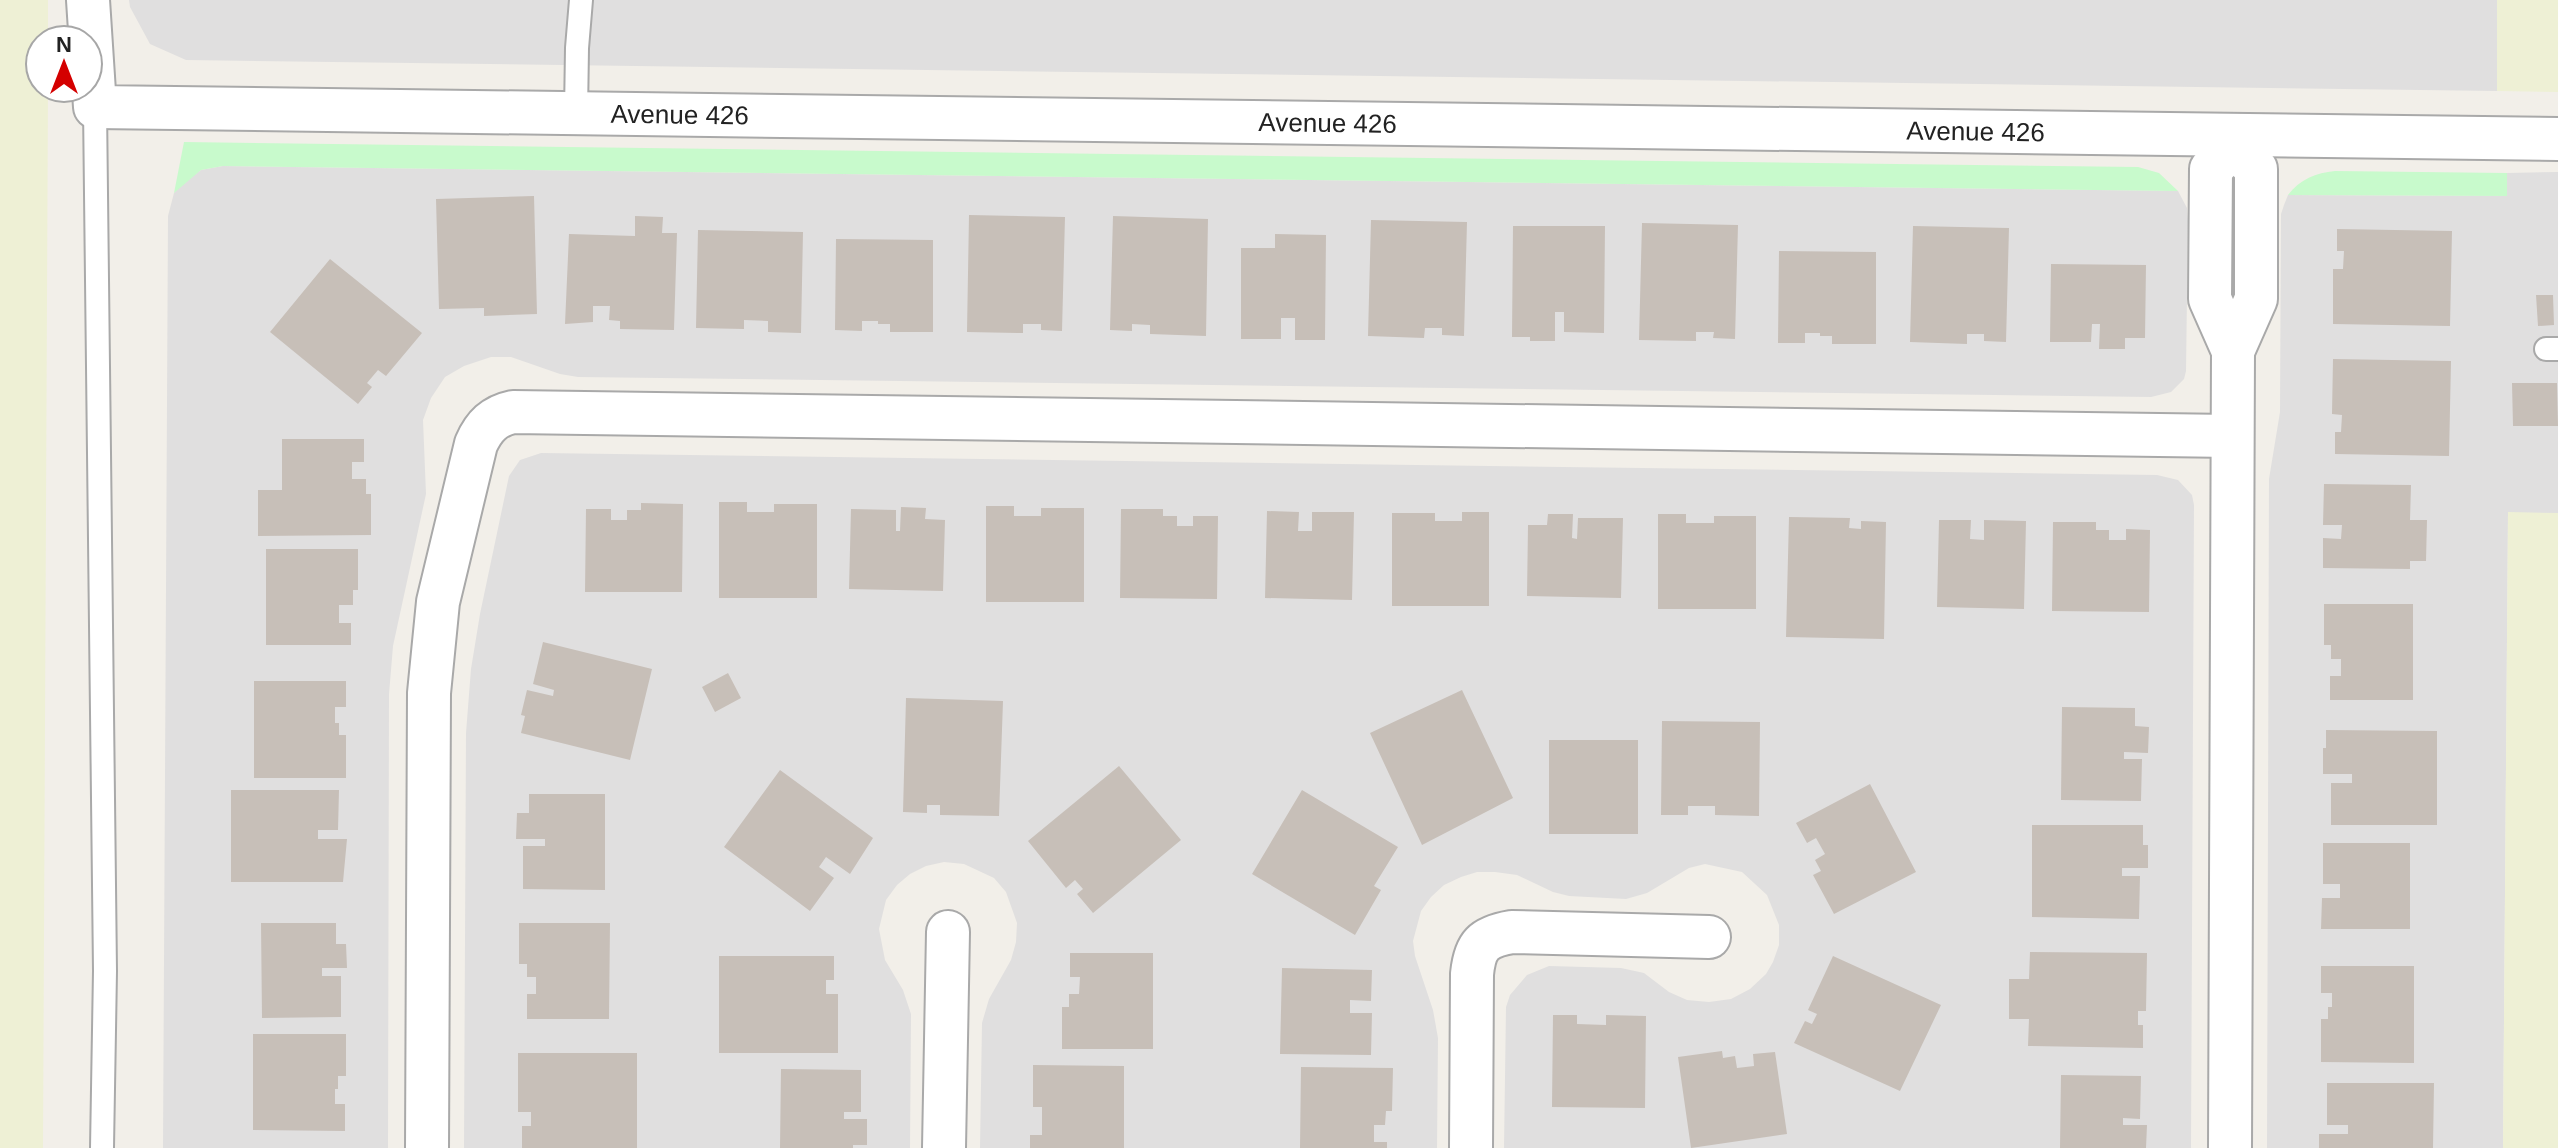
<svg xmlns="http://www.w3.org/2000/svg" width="2558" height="1148" font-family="Arial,sans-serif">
  <rect width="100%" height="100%" fill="#f2efe9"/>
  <path fill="#e0dfdf" d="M129 0H2497V91L186 60 150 44 130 7Z
    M223 166 2178 191 2187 208 2188 220 2186 371 2184 379 2171 392 2151 397 578 377 560 374 511 357H491L464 366 445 377 431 398 423 420 426 494 393 646 389 694 388 1148H163L168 216 174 193 183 183 201 170Z
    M2558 172V513H2508L2503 1148H2267L2269 479 2280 412 2281 214 2284 205 2288 195 2507 196V173Z
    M541 453 2157 475 2178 480 2192 495 2194 505 2191 1148H1504L1506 1007 1510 995 1527 975 1549 966 1621 968 1644 973 1669 992 1687 1000 1709 1002 1731 999 1750 989 1766 974 1773 962 1779 945V925L1767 895 1742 872 1705 864 1689 868 1647 893 1626 899 1569 896 1553 892 1517 875 1495 872H1477L1461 877 1444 885 1431 897 1421 911 1413 941 1415 956 1433 1010 1438 1038 1437 1148H980L982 1023 989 999 1011 960 1016 942 1017 923 1006 892 994 878 964 864 944 862 926 866 910 874 897 885 886 900 879 929 885 960 903 990 911 1014 910 1148H464L466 733 471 669 480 614 509 476 520 460Z"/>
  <path fill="#eef0d5" d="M0 0H48V40H40V88H48L43 1148H0Z
    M2497 0H2558V92L2497 91Z
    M2508 512 2558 513V1148H2503Z"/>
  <path fill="#c8facc" d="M184 142 2138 167 2159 173 2178 191 223 166 201 170 174 193Z
    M2335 171 2507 173V196L2288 195C2300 179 2316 173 2335 171Z"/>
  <path fill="#c7bfb8" d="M534 196 537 314 484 316V308L439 309 436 199Z
    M969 215 1065 217 1062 331 1041 330V324H1023V333L967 332Z
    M635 216 663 217 662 233H677L674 330 620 329V321L609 320 610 306H593V322L565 324 569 234 635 236Z
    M1113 216 1208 219 1206 336 1150 334V325L1132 324V331L1110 330Z
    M1371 220 1467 222 1464 336 1442 335V328H1425L1424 338 1368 336Z
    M1642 223 1738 225 1735 339 1713 338 1714 332H1696V341L1639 340Z
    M1513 226H1605L1604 333 1564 332V312H1555V341H1530V337H1512Z
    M1913 226 2009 228 2006 342 1984 341V334H1967V344L1910 342Z
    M2337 229 2452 231 2450 326 2333 324V269H2343L2344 251H2337Z
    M698 230 803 232 801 333 768 332V321L744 320V329L696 328Z
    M1275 234 1326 235 1325 340H1295V318H1281V339H1241V248H1275Z
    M836 239 933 240V332H890V324H878V321H862V331L835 330Z
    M1779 251 1876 252V344H1832V336H1820V333H1805V343H1778Z
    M330 259 422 333 386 376 378 370 367 383 372 387 358 404 270 332Z
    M2051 264 2146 265 2145 338H2125V349H2099L2100 324H2092L2091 342H2050Z
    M2536 295H2553L2554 325 2538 326Z
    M2333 359 2451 361 2449 456 2335 454V432H2341L2342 415 2332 414Z
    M2512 383H2557L2558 426H2513Z
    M282 439H364V462H352V479H366V494H371V535L258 536V490H282Z
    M2324 484 2411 485 2410 520H2427L2426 561H2410V569L2323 568V538L2341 539 2342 525H2323Z
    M719 502H747V512H774V504H817V598H719Z
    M641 503 683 504 682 592H585L586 509H611V520H627V510H641Z
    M986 506H1014V516H1041V508H1084V602H986Z
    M901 507 926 508 925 519 945 520 943 591 849 589 851 509 896 510V531H900Z
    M1121 509H1163V516H1177V526H1193V516H1218L1217 599 1120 598Z
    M1267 511 1299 512 1298 531H1312V512H1354L1352 600 1265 598Z
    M1462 512H1489V606H1392V513H1435V521H1462Z
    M1548 514H1573L1572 538 1577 539 1578 518H1623L1621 598 1527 596 1528 525H1547Z
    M1658 514H1686V523H1714V516H1756V609H1658Z
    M1789 517 1850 518 1849 528 1861 529V521L1886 522 1884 639 1786 637Z
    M1939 520H1971L1970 539 1984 540V520L2026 521 2024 609 1937 607Z
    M2053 522H2096V530H2109V540H2126V529L2150 530 2149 612 2052 611Z
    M266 549H358V590H353V605H339V623H351V645H266Z
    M2324 604H2413V700H2330V676H2341V659H2331V645H2324Z
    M543 642 652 669 630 760 521 733 525 716 521 715 527 690 553 696 554 690 533 684Z
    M728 673 741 698 715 712 702 687Z
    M254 681H346V707H335V723H339V735H346V778H254Z
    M1462 690 1513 798 1422 845 1370 733Z
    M906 698 1003 701 999 816 940 815V805H927V813L903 812Z
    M2062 707 2135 708V726L2149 727 2148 753 2124 752V759H2142L2141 801 2061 800Z
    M1662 721 1760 722 1759 816 1715 815V806H1688V815H1661Z
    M2326 730 2437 731V825H2331V783H2352V774H2323V748H2326Z
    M1549 740H1638V834H1549Z
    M1119 766 1181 840 1093 913 1077 894 1083 889 1075 880 1066 888 1028 841Z
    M780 770 873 838 850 874 826 857 819 867 834 878 810 911 724 847Z
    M1870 784 1916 872 1834 914 1813 875 1821 871 1815 860 1825 854 1816 838 1807 843 1796 823Z
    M231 790H339L338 830H318V839H347L343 882H231Z
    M1302 790 1398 847 1374 886 1381 890 1355 935 1252 874Z
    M529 794H605V890L523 889V846H545V839H516L517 813H529Z
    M2032 825H2143V845H2148V868H2122V876H2140L2139 919 2032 917Z
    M2323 843H2410V929H2321L2322 898H2340V884H2323Z
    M261 923H336V944H346L347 968H322V976H341V1017L262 1018Z
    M519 923H610L609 1019H527V994H536V977H527V964H519Z
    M2030 952 2147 953 2146 1011H2138V1025H2143V1048L2028 1046 2029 1019H2009V979H2029Z
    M1070 953H1153V1049H1062V1007H1069V994H1079L1080 977H1070Z
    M719 956H834V980H826V994H838V1053H719Z
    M1833 956 1941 1005 1900 1091 1794 1043 1805 1021 1812 1024 1817 1014 1808 1010Z
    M2321 966H2414V1063L2321 1062V1019H2328V1007H2332V993H2321Z
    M1282 968 1372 970 1371 1001 1350 1000V1013H1372L1371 1055 1280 1054Z
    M1553 1015H1577V1024L1606 1025V1015L1646 1016 1645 1108 1552 1107Z
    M253 1034H346V1076H338V1089H335V1104H345V1131L253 1130Z
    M1722 1051 1723 1058 1735 1056 1737 1068 1754 1066 1753 1054 1775 1052 1787 1134 1691 1148 1678 1057Z
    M518 1053H637V1148H522V1126H531V1112H518Z
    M1033 1065 1124 1066V1148H1030V1135H1042V1107H1033Z
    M1301 1067 1393 1068 1392 1111H1386L1385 1125H1374V1142H1387V1148H1300Z
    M781 1069 861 1070V1112H844V1119H867V1145H853V1148H780Z
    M2061 1075 2141 1076 2140 1119 2123 1118V1125H2147L2146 1148H2060Z
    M2327 1083H2434L2433 1148H2319V1134H2348V1125H2327Z"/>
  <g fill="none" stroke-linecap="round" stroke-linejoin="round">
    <defs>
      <path id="service" d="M95 107 105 971 102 1148
        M576 113 577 48 581 0
        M2546 349H2558"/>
      <g id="minor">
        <path id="s1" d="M88 0 95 107 2558 139"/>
        <path d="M2233 351 2210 299 2211 169 2234 146"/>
        <path d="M427 1148 429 693 438 602 476 444C484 426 494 416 513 412L2232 436"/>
        <path d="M944 1148 948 932"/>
        <path d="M1471 1148 1472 974C1475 945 1483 937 1512 932L1709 937"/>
        <path d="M2230 1148 2233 351 2256 299V169L2234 146V135"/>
      </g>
    </defs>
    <use href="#service" stroke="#a9a9a9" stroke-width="26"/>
    <use href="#minor" stroke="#a9a9a9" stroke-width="46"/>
    <use href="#service" stroke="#fff" stroke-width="22"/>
    <use href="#minor" stroke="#fff" stroke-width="42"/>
  </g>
  <g text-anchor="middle" stroke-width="8" stroke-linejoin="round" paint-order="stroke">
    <g font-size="26" fill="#222" stroke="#fff">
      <text dy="9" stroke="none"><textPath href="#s1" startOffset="692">Avenue 426</textPath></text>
      <text dy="9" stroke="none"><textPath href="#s1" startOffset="1340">Avenue 426</textPath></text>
      <text dy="9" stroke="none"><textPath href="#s1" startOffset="1988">Avenue 426</textPath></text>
    </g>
  </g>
  <g transform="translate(64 64)"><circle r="38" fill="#ffffff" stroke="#a7a7a7" stroke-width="2"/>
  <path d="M0-6L14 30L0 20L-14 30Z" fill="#d40000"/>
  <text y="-12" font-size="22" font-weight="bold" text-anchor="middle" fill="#222222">N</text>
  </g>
</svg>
